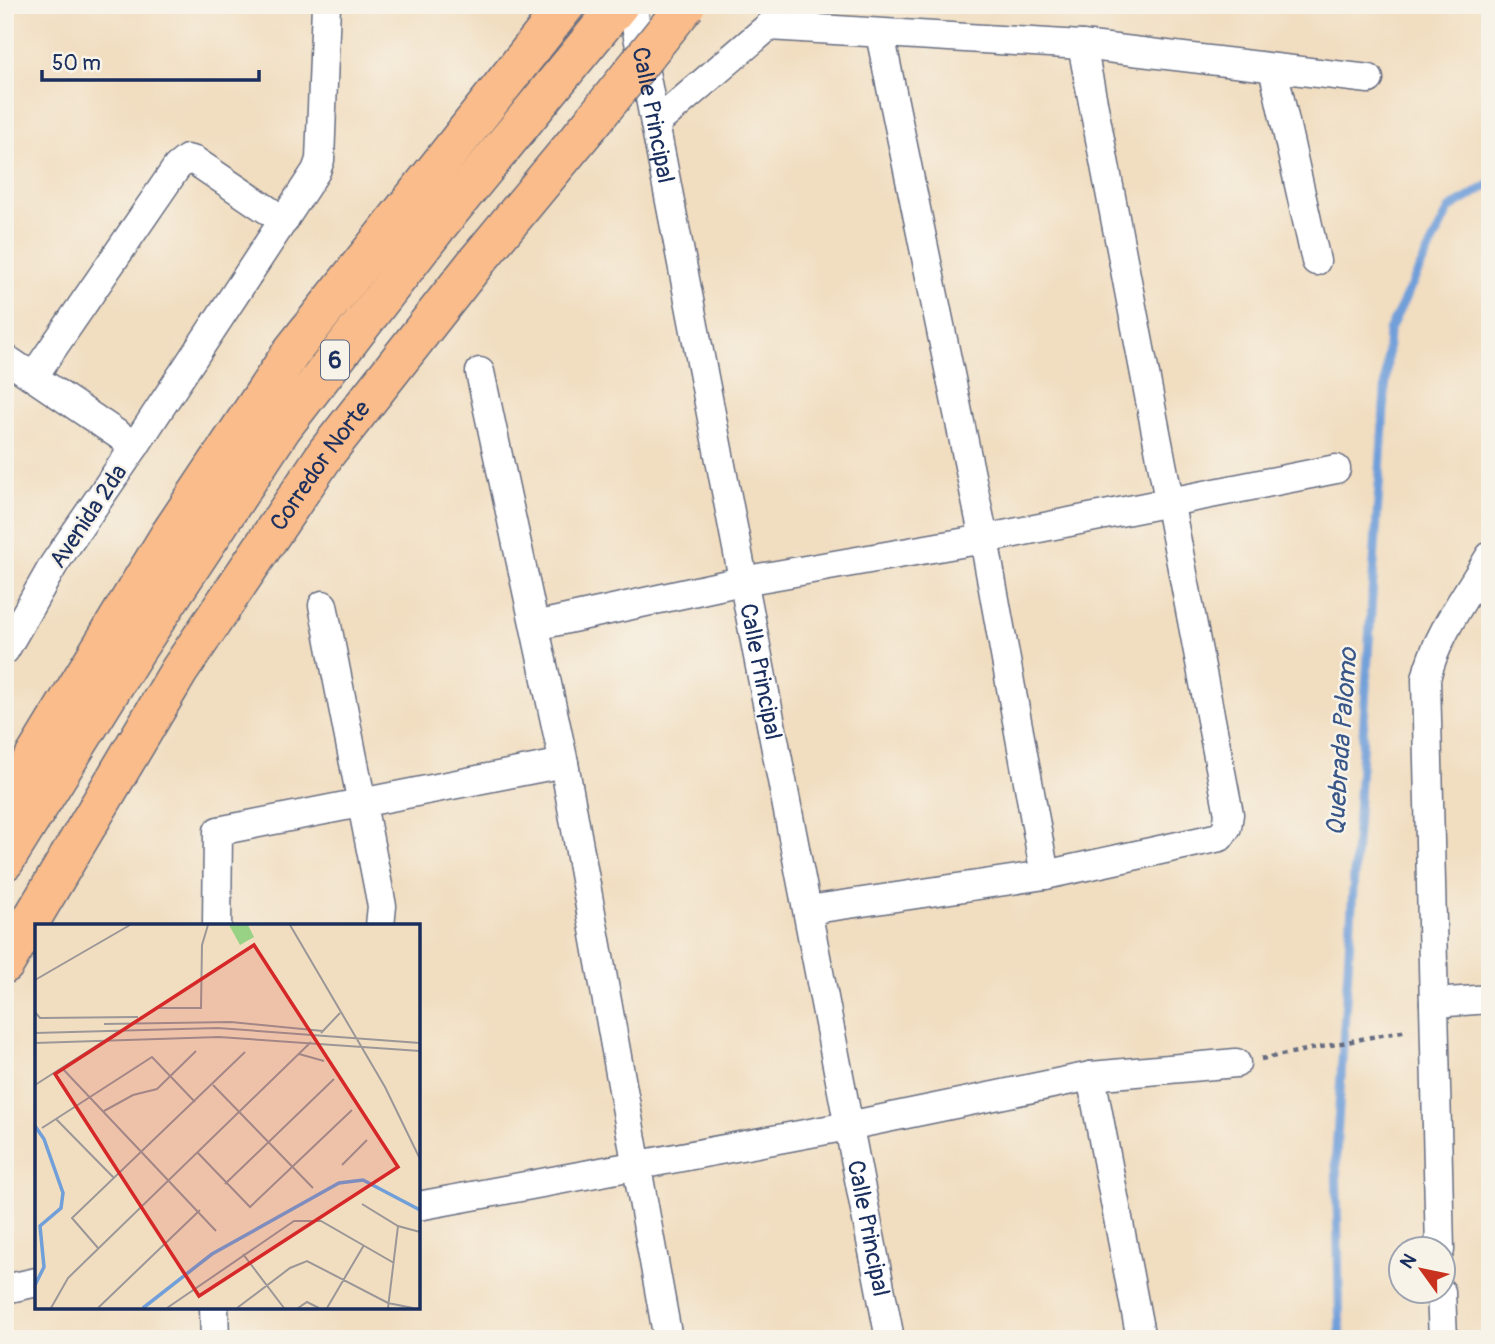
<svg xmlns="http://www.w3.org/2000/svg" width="1495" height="1344" font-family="Pangolin,sans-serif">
  <rect width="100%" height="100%" fill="#f7f3e8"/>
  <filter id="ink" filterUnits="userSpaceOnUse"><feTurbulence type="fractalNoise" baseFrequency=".0143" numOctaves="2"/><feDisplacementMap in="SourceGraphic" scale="14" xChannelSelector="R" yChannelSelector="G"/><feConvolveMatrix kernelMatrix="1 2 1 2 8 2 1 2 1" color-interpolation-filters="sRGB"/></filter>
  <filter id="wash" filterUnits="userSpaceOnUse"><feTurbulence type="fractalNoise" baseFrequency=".00686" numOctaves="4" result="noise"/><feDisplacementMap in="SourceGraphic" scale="28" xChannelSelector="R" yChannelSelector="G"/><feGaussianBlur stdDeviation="1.57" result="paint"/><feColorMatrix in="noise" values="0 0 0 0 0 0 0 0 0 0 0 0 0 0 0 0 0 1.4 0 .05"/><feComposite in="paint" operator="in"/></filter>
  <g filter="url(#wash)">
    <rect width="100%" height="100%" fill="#f1ddbf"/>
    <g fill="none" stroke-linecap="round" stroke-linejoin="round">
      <path stroke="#709fd9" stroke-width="9" d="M1340 1339 1336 1154 1389 331 1449 209 1490 184"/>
    </g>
  </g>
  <g filter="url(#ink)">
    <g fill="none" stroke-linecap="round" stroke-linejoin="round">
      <defs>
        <g id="minor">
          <path id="s1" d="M632 5 890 1339"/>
          <path d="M880 34 984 539 1045 875"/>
          <path d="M1273 68 1316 261"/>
          <path d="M655 124 769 26 1082 45 1369 79"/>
          <path d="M5 358 135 446 54 564 5 650"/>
          <path d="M480 372 564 763 668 1339"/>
          <path d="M33 377 177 167 187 159 195 161 284 221"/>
          <path d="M135 446 316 171 320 160 326 5"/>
          <path d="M323 605 382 906 380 926"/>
          <path d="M535 626 742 581 984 539 1336 469"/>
          <path d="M808 910 1045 875 1220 837 1227 827 1229 814 1082 45"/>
          <path d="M217 926 218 831 564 763"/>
          <path d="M1434 1003 1490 999"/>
          <path d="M1091 1076 1141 1339"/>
          <path d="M418 1206 848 1126 1091 1076 1236 1063"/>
          <path d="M1440 1250 1426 679C1435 637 1468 593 1490 556"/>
          <path d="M5 1289 37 1282"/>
          <path d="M1441 1292 1443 1339"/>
          <path d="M214 1307 215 1339"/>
        </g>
        <g id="highway">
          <path d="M5 805 170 534 293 350 566 5"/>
          <path d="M5 861 136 650 282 428 437 227 619 5"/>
          <path id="s2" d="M5 964 179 671 327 452 478 260 593 121"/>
        </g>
      </defs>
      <use href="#minor" stroke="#666c80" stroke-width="31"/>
      <use href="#highway" stroke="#666c80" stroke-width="41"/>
      <path stroke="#666c80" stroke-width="4.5" stroke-dasharray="5 5" stroke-linecap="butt" d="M1081 5V16
        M1261 1059 1407 1030"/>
      <use href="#minor" stroke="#fff" stroke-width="28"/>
      <use href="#highway" stroke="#f9bc8a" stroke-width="38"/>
      <defs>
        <path id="highway-bridge" d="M593 121 686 5"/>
      </defs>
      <use href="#highway-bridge" stroke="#666c80" stroke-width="41" stroke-linecap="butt"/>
      <use href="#highway-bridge" stroke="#f9bc8a" stroke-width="38"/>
    </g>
  </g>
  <g text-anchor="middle" stroke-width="5" stroke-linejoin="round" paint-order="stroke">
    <rect fill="#f7f3e8" stroke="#5d6a87" stroke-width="2" x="321" y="340.5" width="28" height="39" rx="5"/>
    <g font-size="23" font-weight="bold" fill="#1b2f5e">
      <text x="335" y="368">6</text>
    </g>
    <g font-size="24" fill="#1b2f5e" stroke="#f7f3e8">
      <text dy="8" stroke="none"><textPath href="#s1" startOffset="112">Calle Principal</textPath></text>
      <text dy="8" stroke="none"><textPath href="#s2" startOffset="590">Corredor Norte</textPath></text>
      <text transform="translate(88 516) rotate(-56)" y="8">Avenida 2da</text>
      <text dy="8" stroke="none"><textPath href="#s1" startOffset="679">Calle Principal</textPath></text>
      <text dy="8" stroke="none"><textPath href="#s1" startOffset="1246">Calle Principal</textPath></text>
    </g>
    <g font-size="26" font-style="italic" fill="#395689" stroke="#f7f3e8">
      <text transform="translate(1341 742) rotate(-86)" y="9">Quebrada Palomo</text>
    </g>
  </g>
  <g transform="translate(35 924)">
    <rect width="385" height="385" fill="#f1ddbf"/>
    <path d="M194 1H213L219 13 205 21Z" fill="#98d285"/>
    <path fill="none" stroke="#709fd9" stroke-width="3.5" d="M0 202 9 215 28 269 26 284 5 302 9 343 0 361M108 384 177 330 304 259 328 256 385 286"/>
    <path fill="none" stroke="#9b9798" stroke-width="2" d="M255 1 350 163 385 235M0 56 95 1M0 88 5 94 103 93M97 99 122 84H166L167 21 173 1M69 100 196 98 288 107M0 109 183 104 385 119M286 109 305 89M0 119 184 113 385 127M264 130 289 137M27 144 181 307M0 161 83 108M178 161 278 264M69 187 98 171 122 165 161 127M21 195 79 254M7 204 117 133 160 178M162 228 215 283 317 186M307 241 332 216M190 260 299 155M327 280 363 302 385 308M63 324 37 294 210 128M208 330 249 384M16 384 33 354 276 118M63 384 165 286M132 384 259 297H286L359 339M202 384 255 344 272 337 353 379 378 384M263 384 272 378 284 384M292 384 329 321M353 384 363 302"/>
    <path fill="#d62828" fill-opacity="0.15" stroke="#d62828" stroke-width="3.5" d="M219 21 363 243 164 372 20 150Z"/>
    <rect width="385" height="385" fill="none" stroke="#1b2f5e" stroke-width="3.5"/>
  </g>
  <rect width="1495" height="1344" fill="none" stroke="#f7f3e8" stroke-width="28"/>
  <g transform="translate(1422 1270) rotate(303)"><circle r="33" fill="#f7f3e8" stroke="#9fa5b1" stroke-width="2"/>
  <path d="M0-5L12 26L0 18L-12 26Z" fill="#c8321e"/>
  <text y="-10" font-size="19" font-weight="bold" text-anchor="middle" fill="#1b2f5e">N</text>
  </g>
  <path d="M42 70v10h217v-10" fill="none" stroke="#1b2f5e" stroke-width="3.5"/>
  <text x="52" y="70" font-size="21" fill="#1b2f5e" stroke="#f7f3e8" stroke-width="5" paint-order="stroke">50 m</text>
</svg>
